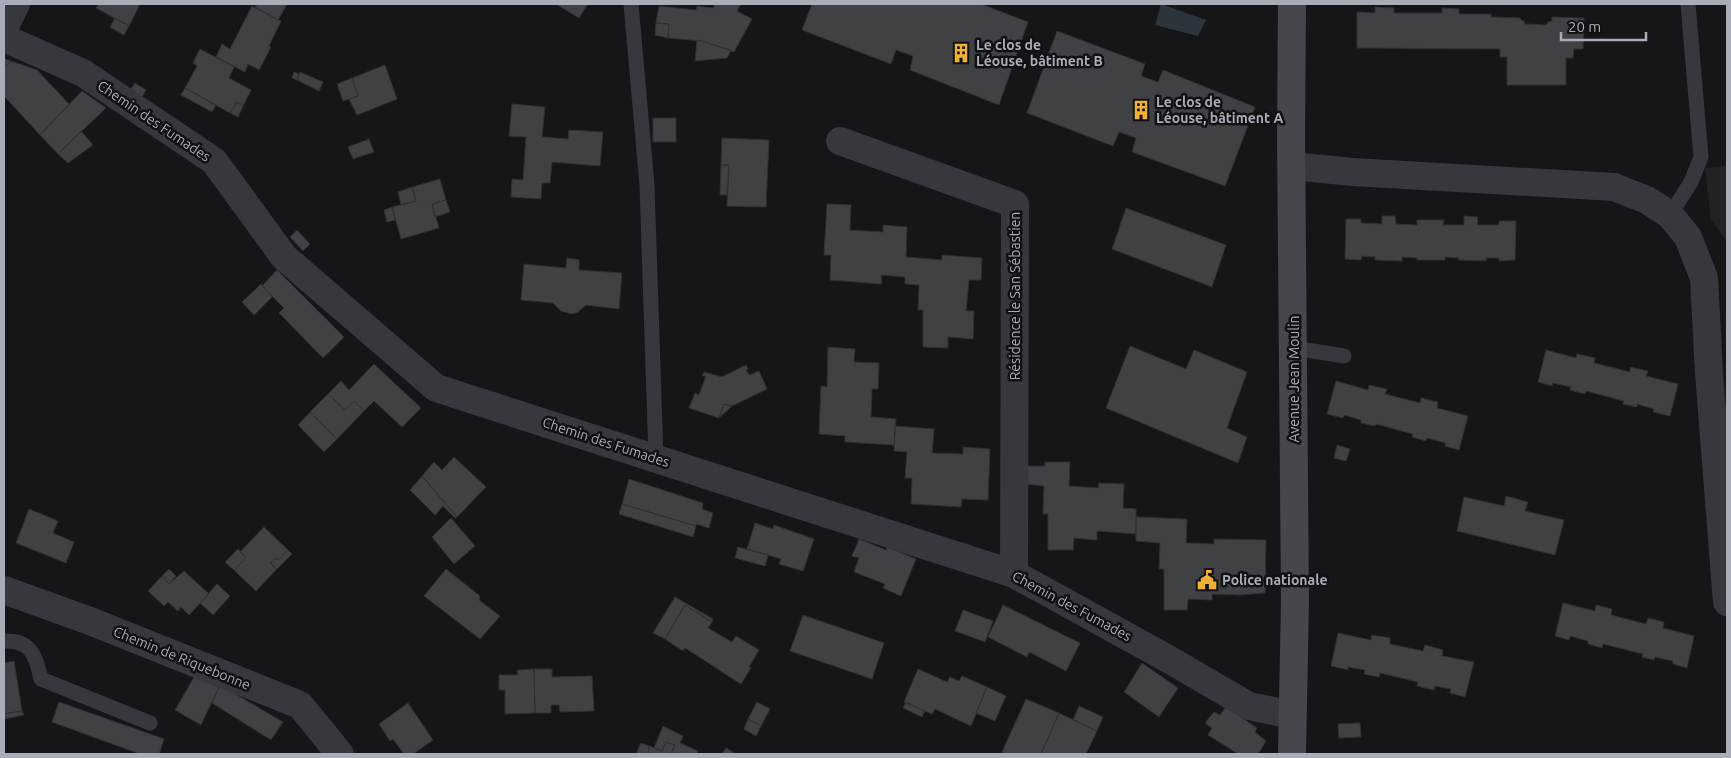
<svg xmlns="http://www.w3.org/2000/svg" width="1731" height="758" font-family="Ubuntu,sans-serif">
  <rect width="100%" height="100%" fill="#161618"/>
  <path fill="#222225" d="M1727 166V242L1711 220 1705 168Z"/>
  <path fill="#2c353c" d="M1161 4 1206 20 1198 36 1155 25Z"/>
  <path fill="#404145" stroke="#303034" d="M99 4H140L129 26 96 8Z
    M257 4H287L278 20 255 7Z
    M556 4H588L579 18Z
    M715 4H741L737 11 752 19 734 52 702 41 668 38 669 24 656 23 659 6 696 10 697 6 713 8Z
    M812 4H981L1028 22 999 105 910 70 913 56 896 50 891 64 802 30Z
    M252 6 281 21 269 46 271 47 259 70 248 64 245 72 216 57 222 44 230 49Z
    M1375 7 1394 8V13H1442V8L1459 9V14H1491V17L1520 18 1521 20 1524 21 1525 24 1546 25 1548 22 1552 21V17L1584 18 1583 49H1574L1573 58H1566V85H1507V57H1500V49L1357 48V12L1375 13Z
    M115 18 129 26 124 35 110 27Z
    M656 23 669 24 668 38 655 35Z
    M1057 31 1145 64 1141 76 1158 82 1163 70 1255 107 1225 186 1132 152 1136 138 1119 132 1113 146 1027 113Z
    M697 40 702 41 731 50 727 58 695 61Z
    M200 49 234 67 229 78 251 90 243 106 237 102 230 113 185 88 197 66 193 63Z
    M4 58 11 61 4 68Z
    M11 61 37 70 69 104 40 135 4 96V68Z
    M385 65 397 99 357 115 349 99 358 96 352 78Z
    M294 72 299 74 297 80 292 78Z
    M300 72 323 82 319 91 297 80Z
    M352 78 358 96 343 101 337 84Z
    M135 83 146 90 141 99 129 91Z
    M185 88 216 105 212 112 181 95Z
    M82 91 106 108 58 154 40 135Z
    M237 102 243 106 238 117 230 113Z
    M512 104 545 107 542 137 568 139 569 130 603 132 600 166 552 162 550 183H542L541 199 511 197 512 179 523 180 526 137 509 136Z
    M653 118H676V142H653Z
    M81 131 93 145 68 163 58 154Z
    M722 138 769 140 766 207 727 206 729 165H721Z
    M369 139 374 152 353 159 348 147Z
    M721 165H729L727 195H720Z
    M440 179 446 200 432 204 439 228 401 239 392 207 416 201 412 187Z
    M412 187 416 201 401 205 398 192Z
    M446 200 450 212 435 217 432 204Z
    M827 204 851 205 850 230 883 232V225L907 227 906 257 942 260V255L982 258 981 280H969L966 311H974L973 339 948 337V348L923 347V310H918L919 285 905 284V277L881 275 882 284 830 280 831 255H824Z
    M392 207 395 220 387 222 384 210Z
    M1126 208 1226 245 1212 287 1112 249Z
    M1382 216H1395L1396 224 1417 225V220H1444L1443 225H1464V216L1478 217 1477 225H1499V221H1516L1515 260 1499 261V258H1486V261L1458 260 1459 258 1445 257V260H1417V258L1402 257V261L1375 260V257L1362 256 1361 260 1345 259 1346 219H1361V223L1382 224Z
    M297 230 310 244 303 251 290 237Z
    M567 258 579 260V270L622 273 619 309 586 305 578 312 572 314 561 311 553 303 521 300 524 264 566 268Z
    M277 270 344 337 323 358 279 313 284 308 262 286Z
    M261 284 272 297 254 315 242 302Z
    M1130 346 1186 369 1194 350 1247 372 1227 428 1247 437 1238 463 1106 408Z
    M828 347 855 349 854 362 879 363 878 389H872L871 417 896 419 894 445 845 442V436L819 434 821 386 827 387Z
    M1546 350 1576 358 1577 354 1595 358 1594 363 1630 372V367L1648 371 1646 376 1678 384 1670 416 1653 412 1654 409 1637 404V407L1623 404 1624 401 1586 391 1585 394 1570 390 1571 387 1553 383 1552 386 1538 382Z
    M374 364 421 408 402 427 374 401 364 411 354 401 345 410 328 394 341 381 349 390Z
    M746 365 748 369 746 370 749 375 759 371 767 389 732 406 724 404 719 418 689 408 695 393 699 395 706 376H702L704 372 722 377Z
    M1336 381 1368 390 1369 385 1387 389 1385 394 1420 403 1421 398 1438 402 1437 408 1468 416 1459 450 1445 446 1446 443 1427 438 1426 441 1412 437 1413 434 1376 424 1375 426 1361 423V420L1344 415 1343 418 1327 414Z
    M328 394 345 410 354 401 364 411 337 439 310 412Z
    M724 404 732 406 719 418Z
    M310 412 337 439 324 452 298 425Z
    M895 426 934 429 932 453 963 454V447L990 449 988 500 962 499 961 507 911 504 912 478H905L907 452 894 451Z
    M1337 445 1350 449 1346 461 1334 458Z
    M454 457 486 487 457 517 422 476 434 462 442 470Z
    M1045 462H1070L1069 486 1098 488 1099 483 1124 484 1123 508 1136 509V534L1097 531V540L1074 538 1073 550H1048V514H1043L1044 486 1026 484 1027 466H1045Z
    M422 476 457 517 455 518 443 506 435 515 410 490Z
    M629 479 703 503 702 509 713 513 709 528 696 524V526L622 504Z
    M1506 496 1528 502 1525 511 1564 520 1555 555 1457 531 1464 497 1504 506Z
    M622 504 696 526 693 537 619 514Z
    M29 509 58 521 53 533 74 542 66 563 16 543Z
    M1136 517 1187 519 1186 543 1214 544V539L1266 540 1265 593 1240 595 1212 594V600L1188 599 1187 610H1164V569H1159L1160 543 1136 541Z
    M451 518 475 546 454 564 432 537Z
    M755 523 773 529 774 525 814 539 803 571 779 564 781 559 747 549Z
    M264 527 288 550 278 560 276 558 270 563 277 569 256 591 234 570 246 558 240 552Z
    M859 539 886 550 887 547 916 559 901 596 883 588 885 584 854 572 859 558 852 556Z
    M738 547 768 555 765 566 735 558Z
    M238 549 246 558 234 570 225 562Z
    M288 550 292 554 277 569 270 563 276 558 278 560Z
    M169 569 176 576 169 584 162 576Z
    M446 569 480 596 479 600 500 616 480 639 424 596Z
    M184 571 209 594 189 615 181 607 178 611 168 602 164 606 148 591 162 576 169 584Z
    M217 584 230 596 213 615 200 603Z
    M675 597 713 619 712 622 685 605 665 639 653 633Z
    M1563 603 1595 611 1596 605 1612 609 1611 615 1646 624 1648 618 1664 622 1663 628 1694 636 1687 668 1673 664V661L1655 657 1654 660 1642 657 1643 654 1603 644 1602 648 1588 644V641L1570 636 1569 640 1555 636Z
    M685 605 712 622 708 628 732 642 736 636 759 650 749 667 751 668 741 684 685 648 683 651 665 639Z
    M1003 605 1080 643 1066 671 1029 652 1027 657 988 637Z
    M963 610 993 621 985 642 955 631Z
    M803 615 884 643 872 679 790 651Z
    M1338 633 1371 640 1372 635 1390 638V644L1423 651 1425 645 1443 650 1442 656 1474 662 1465 697 1450 693 1451 689 1435 686 1434 690 1417 686 1418 682 1380 673 1379 677 1364 674 1365 670 1348 667V670L1331 666Z
    M14 661 22 711 4 714V663Z
    M1142 663 1178 688 1159 717 1124 692Z
    M534 669 535 713 505 714V690H499V675H518L517 670Z
    M534 669H552V677L592 676 594 711 560 712 559 705H551V713H535Z
    M918 669 947 682 950 677 959 681 962 676 987 687 971 726 935 709 932 714 904 702Z
    M197 672 220 685 201 725 175 710Z
    M220 685 283 722 271 740 212 703Z
    M987 687 1006 696 995 721 976 713Z
    M1026 699 1059 713 1041 754H1003L1002 752Z
    M59 702 164 739 159 754H140L52 722Z
    M757 702 770 709 761 726 748 719Z
    M906 702 925 711 922 717 903 708Z
    M408 703 433 740 413 754H404L393 739 390 741 379 724Z
    M1079 706 1103 717 1097 731 1073 720Z
    M1226 707 1257 728 1255 732 1266 741 1258 754H1238L1208 735 1212 728 1205 723 1214 712 1220 715Z
    M22 711 24 715 4 719V714Z
    M1059 713 1097 731 1086 754H1041Z
    M748 719 761 726 756 736 744 729Z
    M1360 723 1361 737 1339 738 1338 724Z
    M663 726 683 736 680 743 698 751 697 754H671L675 745 666 742 662 751 654 748Z
    M666 742 675 745 671 754H648L649 746 662 751Z
    M641 743 649 746 648 754H636Z
    M726 748 736 754H722Z"/>
  <g fill="none" stroke-linecap="round" stroke-linejoin="round">
    <path stroke="#37383d" stroke-width="15" d="M631 4 647 185 656 458
      M1670 215 1691 182 1701 157 1688 4
      M1294 348 1344 356
      M4 641C31 640 36 656 41 679L150 723"/>
    <path stroke="#37383d" stroke-width="28" d="M4 28 16 4
      M4 38 83 73 214 161 284 257 436 388 1014 574 1170 660 1249 706 1292 715
      M840 141 1015 204 1014 574
      M1292 166 1353 172 1614 187 1647 200 1670 215 1688 237 1704 278 1709 373 1727 602
      M4 590 90 621 300 705 340 754"/>
    <path stroke="#45474d" stroke-width="28" d="M1292 4 1291 135 1295 600 1292 754"/>
  </g>
  <defs>
    <symbol id="building-bare" viewBox="-9 -9 18 18"><path d="M-4-6H4V6H1V3H-1V6H-4ZM-2.5-4.3h1.7v1.8h-1.7ZM.8-4.3h1.7v1.8H.8ZM-2.5-1h1.7V.8h-1.7ZM.8-1h1.7V.8H.8Z" fill="#f2b134" stroke="#111113" stroke-width="2.5" paint-order="stroke"/></symbol>
    <symbol id="civic-bare" viewBox="-9 -9 18 18"><path d="M-.6-6.5H3V-4.5H.6V-3L4-1V1h2V6H-6V1h2V-1L-.6-3ZM-1.2 2.5V6h2.4V2.5Z" fill="#f2b134" stroke="#111113" stroke-width="2.5" paint-order="stroke"/></symbol>
  </defs>
  <g fill-rule="evenodd">
    <use href="#building-bare" x="947" y="39" width="28" height="28"/>
    <use href="#building-bare" x="1127" y="96" width="28" height="28"/>
    <use href="#civic-bare" x="1193" y="566" width="28" height="28"/>
  </g>
  <g text-anchor="middle" stroke-width="5" stroke-linejoin="round" paint-order="stroke">
    <g font-size="14" font-weight="bold" fill="#a8adb8" stroke="#111113" text-anchor="start">
      <text x="976" y="50">Le clos de<tspan x="976" dy="16">Léouse, bâtiment B</tspan></text>
      <text x="1156" y="107">Le clos de<tspan x="1156" dy="16">Léouse, bâtiment A</tspan></text>
      <text x="1222" y="585">Police nationale</text>
    </g>
    <g font-size="14" fill="#a8adb8" stroke="#111113">
      <text transform="translate(154 121) rotate(34)" y="5">Chemin des Fumades</text>
      <text transform="translate(1015 296) rotate(-90)" y="5">Résidence le San Sébastien</text>
      <text transform="translate(1294 379) rotate(-90)" y="5">Avenue Jean Moulin</text>
      <text transform="translate(606 442) rotate(18)" y="5">Chemin des Fumades</text>
      <text transform="translate(1072 606) rotate(28)" y="5">Chemin des Fumades</text>
      <text transform="translate(182 658) rotate(22)" y="5">Chemin de Riquebonne</text>
    </g>
  </g>
  <rect width="1731" height="758" fill="none" stroke="#a8adb8" stroke-width="10"/>
  <path d="M1561 32v8h85v-8" fill="none" stroke="#a8adb8" stroke-width="2.5"/>
  <text x="1568" y="32" font-size="15" fill="#a8adb8" stroke="#111113" stroke-width="4" paint-order="stroke">20 m</text>
</svg>
